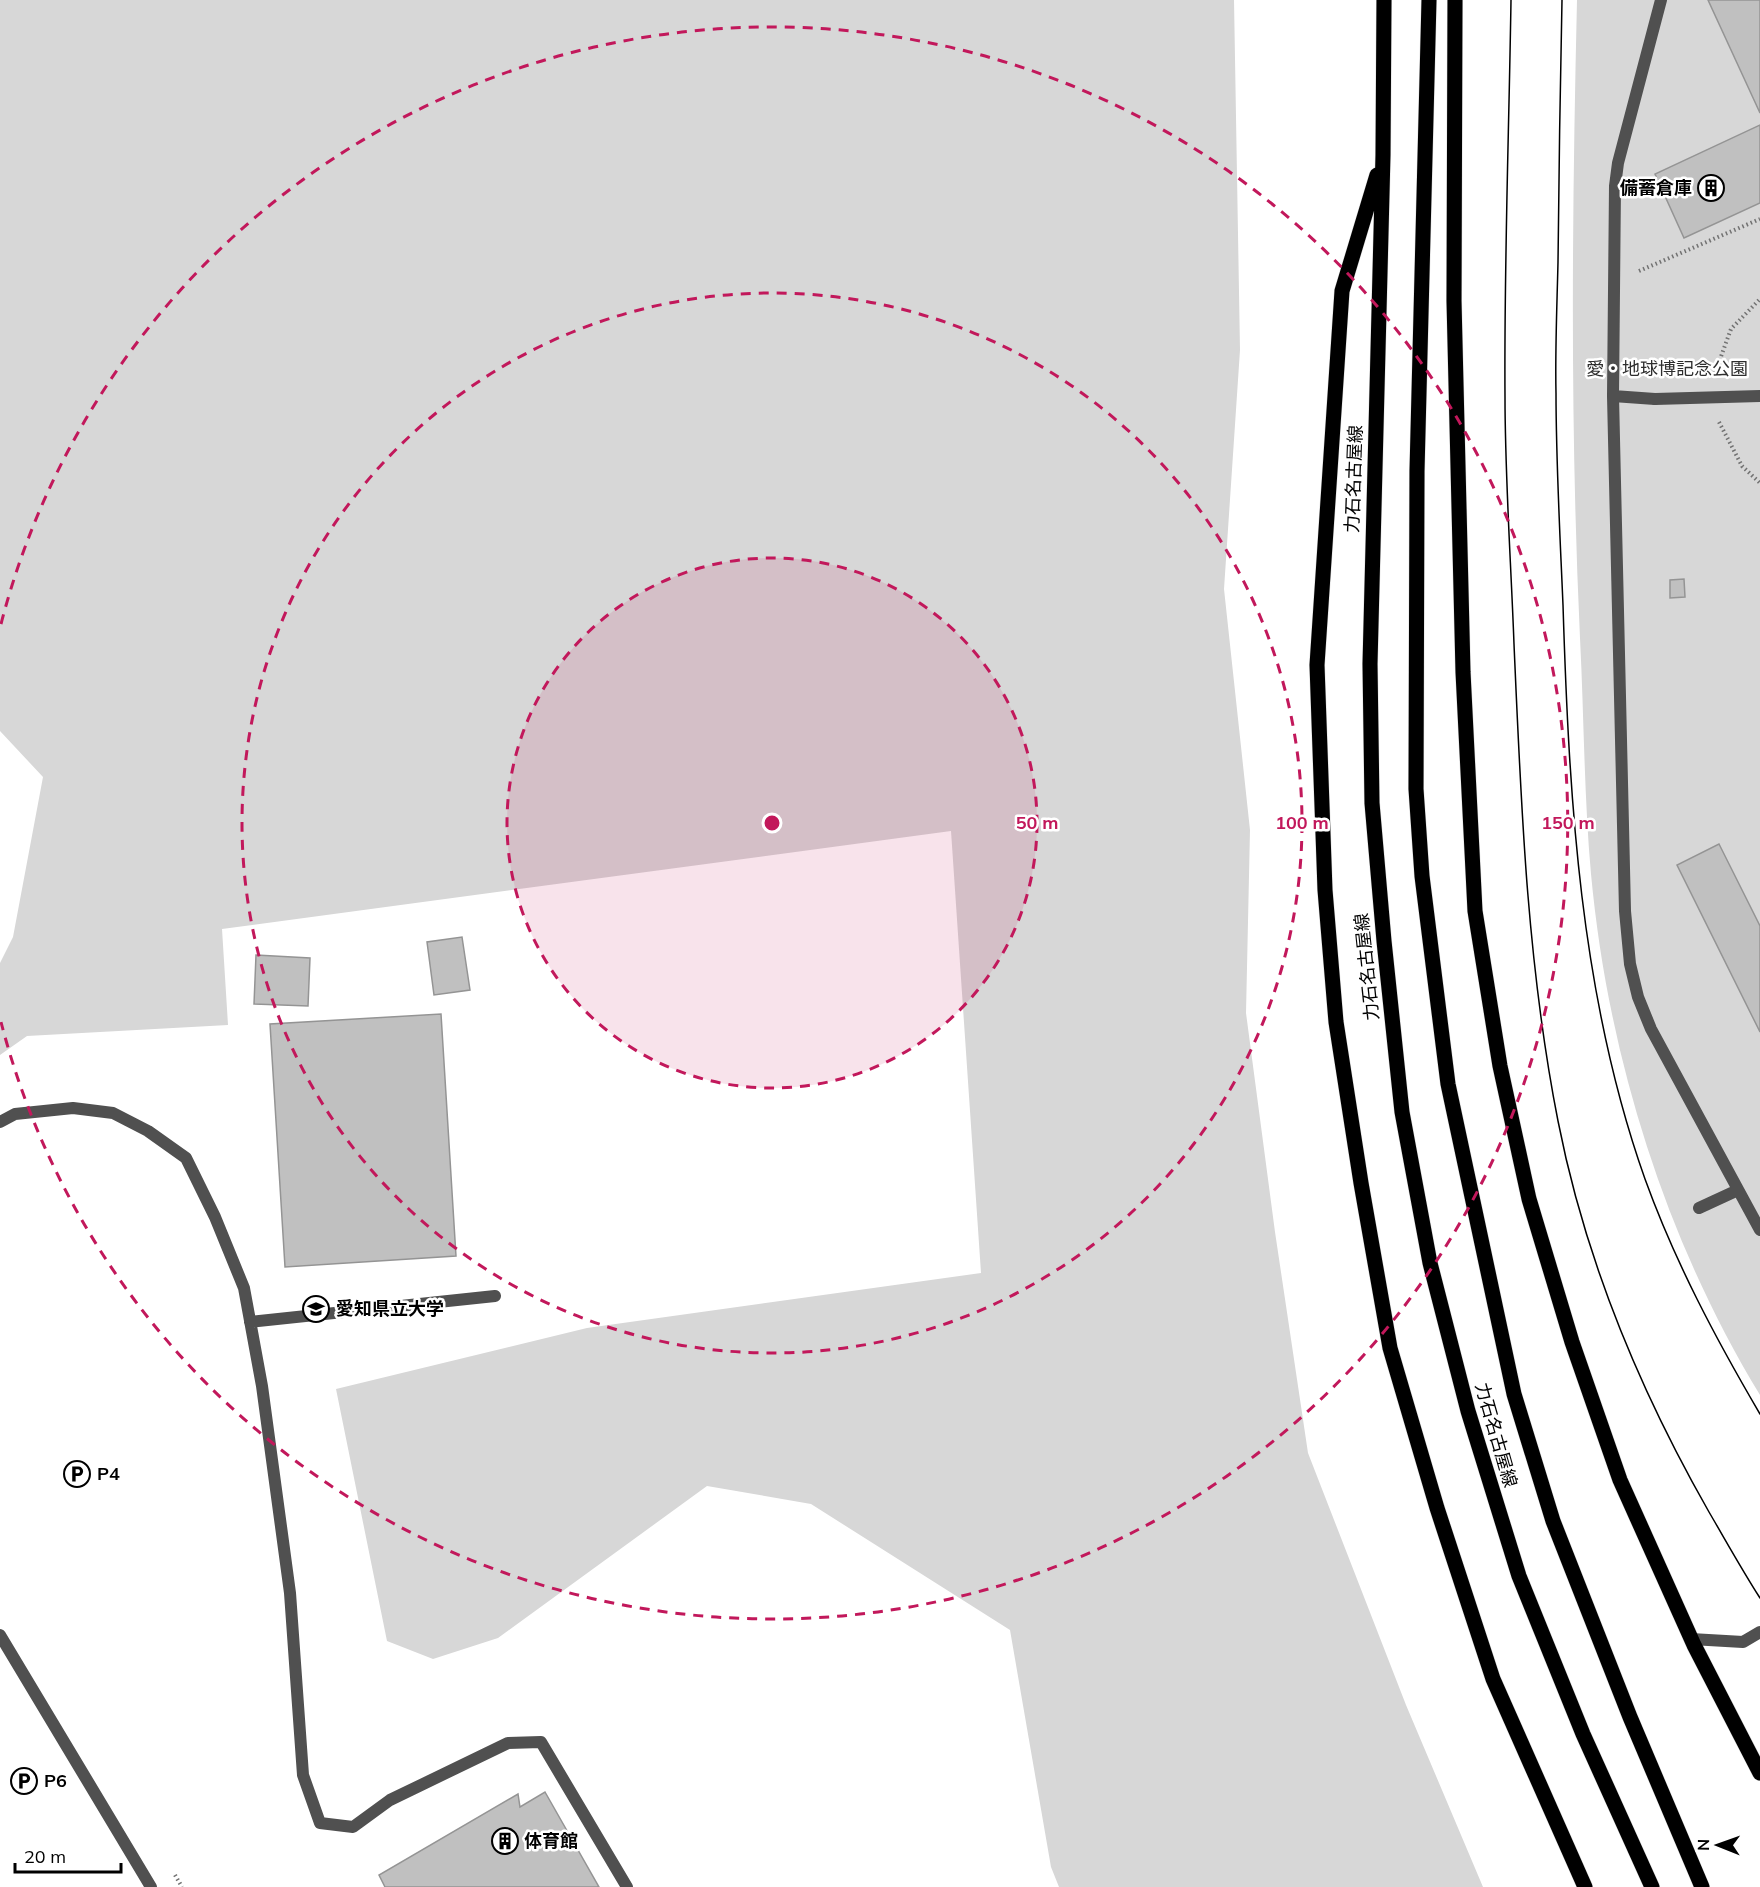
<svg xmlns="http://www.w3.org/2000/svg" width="1760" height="1887" font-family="Mulish,'Noto Sans JP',sans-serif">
  <rect width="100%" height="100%" fill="#fff"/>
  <path fill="#d7d7d7" d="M0 0H1234L1240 350 1224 589 1250 830 1246 1013 1275 1232 1308 1453 1406 1705 1483 1887H1059L1051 1867 1010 1630 811 1504 707 1486 498 1638 433 1659 387 1641 336 1389 587 1328 981 1273 951 831 222 929 228 1025 27 1036 0 1055V963L13 937 43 777 0 731Z
    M1577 0H1760V1395C1665 1239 1608 1056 1591 874 1584 796 1584 716 1580 638 1570 425 1572 213 1577 0Z"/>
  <path fill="#c0c0c0" stroke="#949494" stroke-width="1.5" d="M1708 0H1760V113Z
    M1760 125V203L1684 238 1655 174Z
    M1684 579 1685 597 1670 598V580Z
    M1719 844 1760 926V1032L1677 865Z
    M462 937 470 990 434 995 427 942Z
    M256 955 310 958 308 1006 254 1004Z
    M441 1014 456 1256 285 1267 270 1024Z
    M545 1792 599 1887H385L379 1875 518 1794 520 1807Z"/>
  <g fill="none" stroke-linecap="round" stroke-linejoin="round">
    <defs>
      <path id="primary" d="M1384 0 1383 155 1370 664 1372 803 1384 941 1402 1112 1430 1263 1468 1411 1519 1576 1583 1734 1652 1887
        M1429 0 1417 471 1416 789 1422 876 1448 1084 1514 1394 1553 1521 1630 1717 1702 1887
        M1455 0 1454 301 1463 672 1475 911 1500 1066 1529 1199 1572 1342 1620 1480 1694 1645 1760 1773
        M1377 175 1342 291 1317 665 1325 890 1336 1022 1361 1183 1390 1348 1437 1508 1493 1679 1585 1887"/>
    </defs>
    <use href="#primary" stroke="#dbdbdb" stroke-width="16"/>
    <path stroke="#727272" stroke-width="4" stroke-dasharray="1.5 3" stroke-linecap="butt" d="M1639 271 1760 219
      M1715 373 1731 329 1760 299
      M1719 422 1742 466 1760 483
      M175 1875 182 1887"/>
    <path stroke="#505050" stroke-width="12" d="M1613 396 1615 186 1618 163 1661 0
      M1655 399 1613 396 1625 911 1630 964 1638 997 1651 1029 1760 1230
      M0 1122 15 1114 73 1108 113 1113 148 1131 186 1158 215 1217 244 1288 262 1386 290 1593 303 1775 320 1823 353 1827 390 1800 508 1743 541 1742 627 1887
      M1699 1208 1738 1190
      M250 1322 495 1296
      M0 1635 151 1887
      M1691 1639 1743 1642 1760 1632"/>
    <use href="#primary" stroke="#000" stroke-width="15"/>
    <path stroke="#000" stroke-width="1.5" d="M1511 0C1509 132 1504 264 1505 397 1505 479 1511 562 1514 644 1521 804 1527 964 1558 1121 1585 1259 1640 1391 1709 1512 1726 1541 1742 1570 1760 1598
      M1562 0C1560 87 1559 175 1558 262 1557 306 1555 350 1556 393 1556 464 1560 534 1563 605 1569 798 1580 996 1645 1179 1675 1262 1716 1339 1760 1414"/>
    <path stroke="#505050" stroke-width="12" d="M1655 399 1760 396"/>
  </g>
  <circle cx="772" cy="823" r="265" fill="#c2185b" fill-opacity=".12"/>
  <g fill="none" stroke="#c2185b" stroke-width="3" stroke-dasharray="10 8">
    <circle cx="772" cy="823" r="265"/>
    <circle cx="772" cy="823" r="530"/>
    <path d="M1 624A796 796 0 1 1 1 1022"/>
  </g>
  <defs>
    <symbol id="building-ring" viewBox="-11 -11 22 22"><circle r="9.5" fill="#fff" stroke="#000" stroke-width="1.5"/><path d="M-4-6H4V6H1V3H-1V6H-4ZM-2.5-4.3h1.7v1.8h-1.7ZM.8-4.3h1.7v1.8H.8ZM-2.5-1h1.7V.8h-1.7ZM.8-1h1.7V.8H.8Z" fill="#000"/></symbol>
    <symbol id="university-ring" viewBox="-11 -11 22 22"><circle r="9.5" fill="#fff" stroke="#000" stroke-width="1.5"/><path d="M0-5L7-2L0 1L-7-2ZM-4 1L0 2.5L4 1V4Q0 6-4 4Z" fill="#000"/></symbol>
    <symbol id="parking-ring" viewBox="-11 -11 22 22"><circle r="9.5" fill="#fff" stroke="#000" stroke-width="1.5"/><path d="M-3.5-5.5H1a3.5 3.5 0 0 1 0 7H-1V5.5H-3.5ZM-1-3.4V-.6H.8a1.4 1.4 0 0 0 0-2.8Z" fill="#000"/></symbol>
  </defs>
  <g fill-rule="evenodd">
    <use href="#building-ring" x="1696" y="173" width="30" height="30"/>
    <use href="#university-ring" x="301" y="1294" width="30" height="30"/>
    <use href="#parking-ring" x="62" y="1459" width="30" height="30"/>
    <use href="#parking-ring" x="9" y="1766" width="30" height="30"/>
    <use href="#building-ring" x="490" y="1826" width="30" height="30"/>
  </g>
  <g text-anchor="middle" stroke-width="5" stroke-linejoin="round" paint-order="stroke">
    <g font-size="18" font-weight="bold" fill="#000" stroke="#fff" text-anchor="start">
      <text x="1692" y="194" text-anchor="end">備蓄倉庫</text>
      <text x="336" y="1315">愛知県立大学</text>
      <text x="97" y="1480">P4</text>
      <text x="44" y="1787">P6</text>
      <text x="524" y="1847">体育館</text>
    </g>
    <g font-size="18" fill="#2e2e2e" stroke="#fff">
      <text x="1667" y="375">愛・地球博記念公園</text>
    </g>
    <g font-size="18" fill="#000" stroke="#fff">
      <text transform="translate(1354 479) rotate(-88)" y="6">力石名古屋線</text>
      <text transform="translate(1367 967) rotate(-96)" y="6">力石名古屋線</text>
      <text transform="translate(1496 1435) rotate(74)" y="6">力石名古屋線</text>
    </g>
  </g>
  <circle cx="772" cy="823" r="9" fill="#c2185b" stroke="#fff" stroke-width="3"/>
  <g font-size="18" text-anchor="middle" font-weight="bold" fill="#c2185b" stroke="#fff" stroke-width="5" stroke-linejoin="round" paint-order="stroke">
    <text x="1037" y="829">50 m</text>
    <text x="1302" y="829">100 m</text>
    <text x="1568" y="829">150 m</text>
  </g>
  <g transform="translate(1718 1845) rotate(271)" stroke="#ffffff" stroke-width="4.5" paint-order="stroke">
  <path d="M0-4.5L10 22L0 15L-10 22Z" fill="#000000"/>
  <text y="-9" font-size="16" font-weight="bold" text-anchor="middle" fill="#000000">N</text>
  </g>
  <path d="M15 1863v9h106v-9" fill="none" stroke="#000000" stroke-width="3"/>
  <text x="24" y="1863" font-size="18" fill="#000000" stroke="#ffffff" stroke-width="4.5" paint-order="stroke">20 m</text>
</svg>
